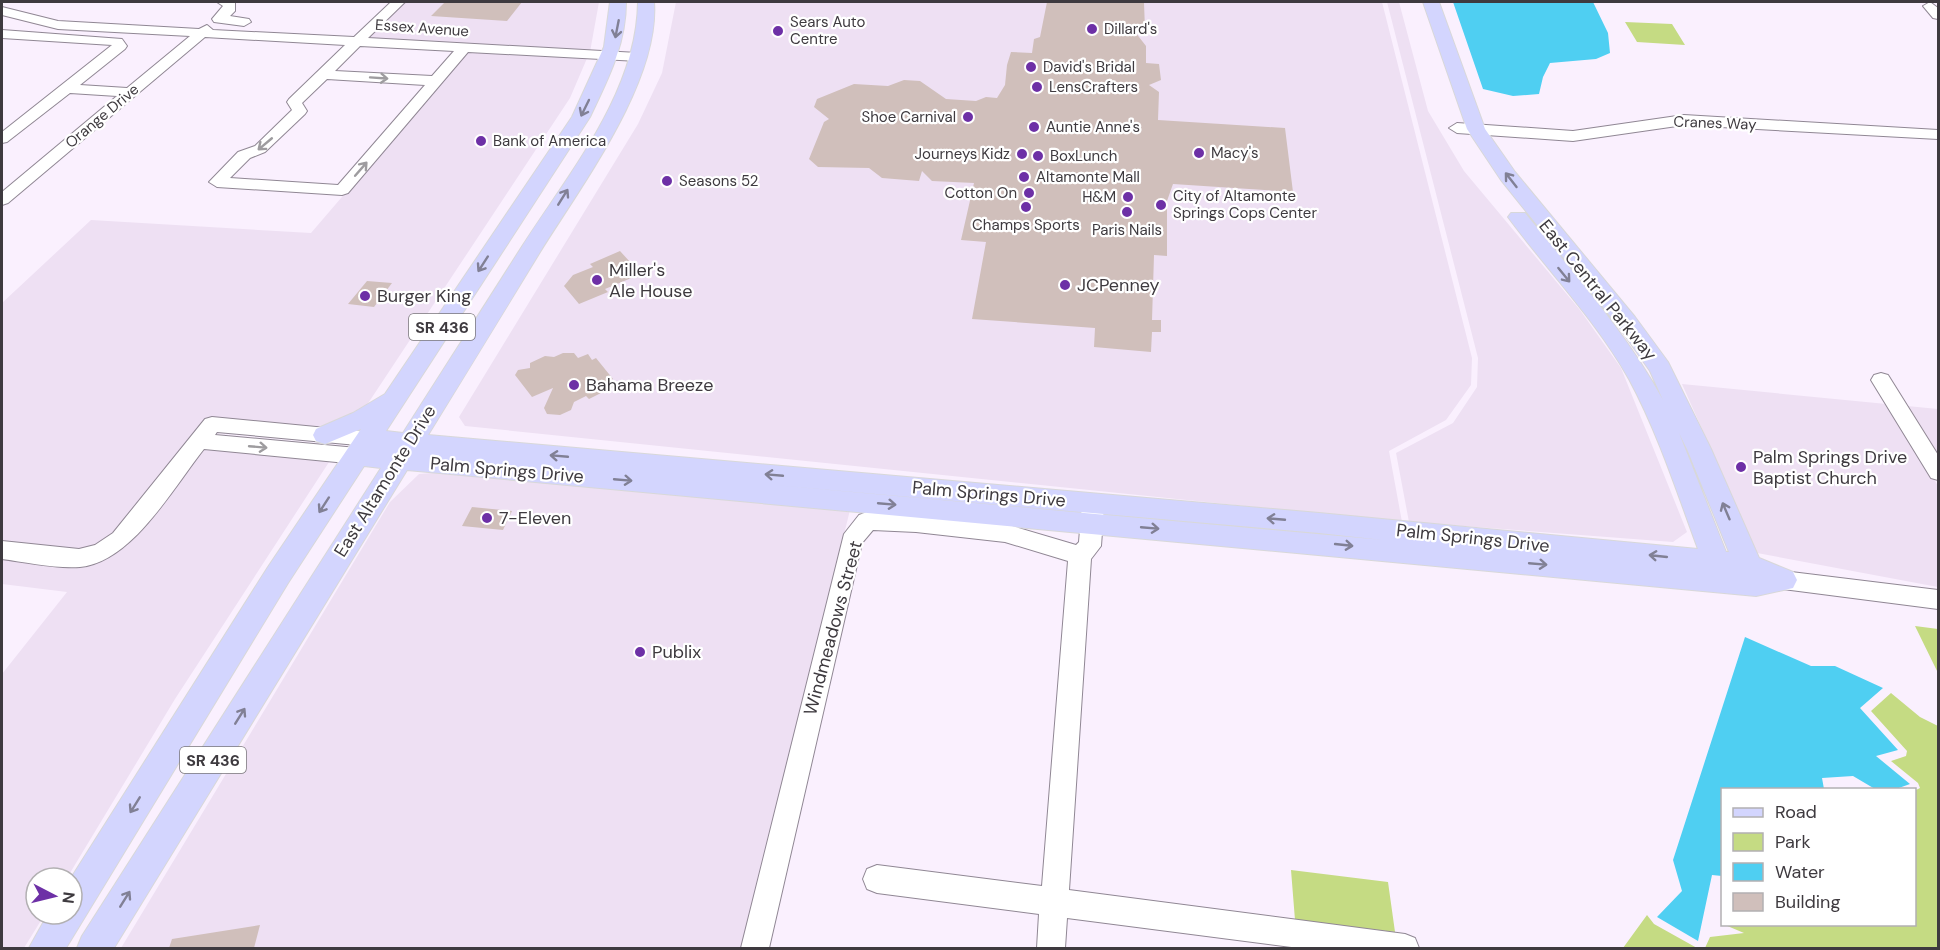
<svg xmlns="http://www.w3.org/2000/svg" width="1940" height="950" font-family="'DM Sans',sans-serif">
  <rect width="100%" height="100%" fill="#faf0fe"/>
  <path fill="#eee0f3" d="M403 2H599L590 52 363 39Z
    M676 2H1382L1472 358 1471 385 1446 420 1389 451 1402 522 465 426 459 417 638 124 662 73Z
    M1387 2H1399L1428 111 1464 171 1580 310 1621 368 1687 532 1673 542 1409 522 1396 453 1453 423 1477 387 1478 358Z
    M468 50 588 56 570 98 361 414 325 430 209 419 115 537 81 552 2 544V303L91 220 311 233Z
    M1682 384 1938 409V459L1910 412 1894 411 1938 486V587L1757 553Z
    M202 447 331 459 175 699 67 878H36V914H45L24 948H2V674L67 592 2 584V557L74 564 100 559Z
    M458 471 850 510 742 948H121L390 502 419 474Z"/>
  <path fill="#c5db83" d="M1625 22 1672 24 1685 45 1637 42Z
    M1915 626 1938 629V673Z
    M1891 693 1920 717 1938 726V948H1705L1710 937 1744 933 1725 925 1914 924V791L1920 788 1918 783 1891 761 1906 756 1907 751 1871 711Z
    M1291 870 1388 882 1395 932 1295 920Z
    M1647 915 1654 924 1697 948H1623Z"/>
  <path fill="#4fcff2" d="M1453 2H1593L1608 33 1610 53 1596 59 1550 63 1543 77 1539 94 1513 96 1483 89Z
    M1745 637 1811 666H1835L1883 688 1860 708 1898 750 1876 756 1910 784 1896 789H1875L1853 776 1822 778 1824 789 1722 790V876L1712 875 1698 941 1657 917 1682 891 1673 860Z"/>
  <path fill="#d0bfbb" d="M445 2H522L507 21 431 16Z
    M1047 2 1144 3 1145 29 1132 28 1146 46V63L1159 64 1161 80 1149 85 1159 92 1158 120 1285 128 1293 192 1173 184 1167 201V256L1154 255 1152 320H1161V332H1152L1151 352 1094 347 1095 328 972 319 986 242 961 240 974 183 932 181 922 171 919 181 882 178 869 168 818 167 809 159 824 122 829 119 814 107 817 99 854 84 888 86 904 80 920 81 946 99 976 101 986 97 997 98 1005 85 1007 65 1011 52 1032 53 1034 39 1040 37Z
    M620 251 641 274 605 289 608 292 579 304 564 286 573 275 593 267 590 264Z
    M367 281 392 283 374 307 348 304Z
    M563 353H574L578 358 588 354 592 360 596 358 613 379 610 381 615 386 589 399 586 396 574 402 571 410 560 415 547 414 544 408 553 388 532 397 515 375 518 370 530 368V363L545 356 554 357Z
    M472 507 512 511 503 530 462 526Z
    M260 925 254 948H169L172 939Z"/>
  <g fill="none" stroke-linecap="round" stroke-linejoin="round">
    <defs>
      <path id="minor" d="M217 2H235V11L230 16 249 19 251 22 244 26 214 22 212 19 223 6Z
        M391 2H405L368 38 638 53 645 57 638 61 468 52 348 193 342 195 217 187 209 182 238 152 255 146 292 110 287 102 289 99 345 45 205 37 8 203 2 205V192L117 96 70 93 7 142 2 143V132L112 45 2 38V30L122 39 127 46 125 49 80 85 127 88 190 36 58 29 2 15V7L58 21 199 29 207 25 213 30 354 37ZM360 46 454 51 432 76 335 71ZM327 79 425 85 338 185 230 178 250 158 265 152 305 114 307 111 302 103Z
        M1930 2 1938 8V19L1933 18 1923 6Z
        M1684 115 1938 130V139L1684 125 1573 141 1457 133 1449 128 1457 123 1573 131Z
        M1881 373 1888 375 1938 455V480L1931 478 1871 380 1874 375Z
        M212 417 368 432 375 434 378 439 375 444 368 446 217 432 215 435 357 448 364 451 367 456 364 461 357 464 204 449C173 488 132 562 80 567 58 569 24 562 2 559V541L79 549 95 545 113 533 205 419Z
        M1093 497 1101 499 1104 505 1101 546 1091 559 1069 890 1405 934 1415 938 1419 948H1299L1067 918 1065 948H1037L1039 914 877 893 867 889 863 879 867 869 877 865 1042 886 1068 561 1005 542 916 532 873 530 862 543 769 948H741L844 534 859 515 867 512 916 514 1005 524 1076 545 1079 542 1082 505 1085 499Z
        M1783 571 1938 590V609L1783 589 1775 587 1772 580 1775 573Z"/>
      <path id="major" d="M610 2H626C626 45 608 79 590 117L386 431 403 433C443 370 483 308 523 245 570 172 637 92 638 2H654C660 81 581 186 540 252 503 313 466 374 428 435L1319 513 1698 549C1677 492 1658 433 1629 379 1597 322 1550 273 1511 221L1508 217 1511 213H1525C1574 274 1625 331 1663 400L1650 371 1619 327 1501 180 1467 129 1423 2H1439L1485 129 1515 172 1635 317 1668 362 1711 449 1759 558 1793 572 1797 580 1793 588 1756 596 407 470 114 948H77L82 936 381 468 364 466 288 583 66 948H29L48 914H72L71 878 268 567 361 429 325 444 316 441 313 435 316 429 353 413 385 394 572 117 604 47ZM1679 433 1687 449 1729 552H1726ZM763 484 1319 533 1383 540Z"/>
    </defs>
    <use href="#minor" stroke="#908794" stroke-width="2"/>
    <use href="#major" stroke="#d8d8d9" stroke-width="2"/>
    <use href="#minor" fill="#fff" fill-rule="evenodd"/>
    <use href="#major" fill="#d3d5fe" fill-rule="evenodd"/>
  </g>
  <defs><path id="oneway-shaft" d="M-6 0H5M1.5-3L5.5 0L1.5 3" fill="none" stroke-width="1.6" stroke-linecap="round" stroke-linejoin="round" transform="scale(1.5)"/></defs>
  <g stroke="#818095">
    <use href="#oneway-shaft" transform="translate(617 29) rotate(101)"/>
    <use href="#oneway-shaft" transform="translate(585 108) rotate(116)"/>
    <use href="#oneway-shaft" transform="translate(1511 180) rotate(-128)"/>
    <use href="#oneway-shaft" transform="translate(563 197) rotate(-58)"/>
    <use href="#oneway-shaft" transform="translate(483 264) rotate(123)"/>
    <use href="#oneway-shaft" transform="translate(1564 275) rotate(51)"/>
    <use href="#oneway-shaft" transform="translate(559 456) rotate(-175)"/>
    <use href="#oneway-shaft" transform="translate(774 475) rotate(-175)"/>
    <use href="#oneway-shaft" transform="translate(623 480) rotate(5)"/>
    <use href="#oneway-shaft" transform="translate(887 504) rotate(5)"/>
    <use href="#oneway-shaft" transform="translate(324 505) rotate(123)"/>
    <use href="#oneway-shaft" transform="translate(1726 511) rotate(-113)"/>
    <use href="#oneway-shaft" transform="translate(1276 519) rotate(-175)"/>
    <use href="#oneway-shaft" transform="translate(1150 528) rotate(5)"/>
    <use href="#oneway-shaft" transform="translate(1344 545) rotate(6)"/>
    <use href="#oneway-shaft" transform="translate(1658 556) rotate(-174)"/>
    <use href="#oneway-shaft" transform="translate(1538 564) rotate(5)"/>
    <use href="#oneway-shaft" transform="translate(240 716) rotate(-58)"/>
    <use href="#oneway-shaft" transform="translate(135 805) rotate(122)"/>
    <use href="#oneway-shaft" transform="translate(125 899) rotate(-58)"/>
  </g>
  <g stroke="#9e9c9f">
    <use href="#oneway-shaft" transform="translate(379 78) rotate(4)"/>
    <use href="#oneway-shaft" transform="translate(265 144) rotate(140)"/>
    <use href="#oneway-shaft" transform="translate(361 169) rotate(-49)"/>
    <use href="#oneway-shaft" transform="translate(258 447) rotate(5)"/>
  </g>
  <g fill="#6d30a6" stroke="#fff" stroke-width="2">
    <circle cx="1092" cy="29" r="6"/>
    <circle cx="778" cy="31" r="6"/>
    <circle cx="1031" cy="67" r="6"/>
    <circle cx="1037" cy="87" r="6"/>
    <circle cx="968" cy="117" r="6"/>
    <circle cx="1034" cy="127" r="6"/>
    <circle cx="481" cy="141" r="6"/>
    <circle cx="1199" cy="153" r="6"/>
    <circle cx="1022" cy="154" r="6"/>
    <circle cx="1038" cy="156" r="6"/>
    <circle cx="1024" cy="177" r="6"/>
    <circle cx="667" cy="181" r="6"/>
    <circle cx="1029" cy="193" r="6"/>
    <circle cx="1128" cy="197" r="6"/>
    <circle cx="1161" cy="205" r="6"/>
    <circle cx="1026" cy="207" r="6"/>
    <circle cx="1127" cy="212" r="6"/>
    <circle cx="597" cy="280" r="6"/>
    <circle cx="1065" cy="285" r="6"/>
    <circle cx="365" cy="296" r="6"/>
    <circle cx="574" cy="385" r="6"/>
    <circle cx="1741" cy="467" r="6"/>
    <circle cx="487" cy="518" r="6"/>
    <circle cx="640" cy="652" r="6"/>
  </g>
  <g text-anchor="middle" stroke-width="4.5" stroke-linejoin="round" paint-order="stroke">
    <g font-size="15" fill="#3e3a3f" stroke="#fff" text-anchor="start">
      <text x="790" y="27">Sears Auto<tspan x="790" dy="17">Centre</tspan></text>
      <text x="1104" y="34">Dillard's</text>
      <text x="1043" y="72">David's Bridal</text>
      <text x="1049" y="92">LensCrafters</text>
      <text x="956" y="122" text-anchor="end">Shoe Carnival</text>
      <text x="1046" y="132">Auntie Anne's</text>
      <text x="493" y="146">Bank of America</text>
      <text x="1211" y="158">Macy's</text>
      <text x="1010" y="159" text-anchor="end">Journeys Kidz</text>
      <text x="1050" y="161">BoxLunch</text>
      <text x="1036" y="182">Altamonte Mall</text>
      <text x="679" y="186">Seasons 52</text>
      <text x="1017" y="198" text-anchor="end">Cotton On</text>
      <text x="1173" y="201">City of Altamonte<tspan x="1173" dy="17">Springs Cops Center</tspan></text>
      <text x="1116" y="202" text-anchor="end">H&amp;M</text>
      <text x="1026" y="230" text-anchor="middle">Champs Sports</text>
      <text x="1127" y="235" text-anchor="middle">Paris Nails</text>
    </g>
    <g font-size="15" fill="#3e3a3f" stroke="#fff">
      <text transform="translate(422 28) rotate(4)" y="5">Essex Avenue</text>
      <text transform="translate(102 116) rotate(-40)" y="5">Orange Drive</text>
      <text transform="translate(1715 123) rotate(2)" y="5">Cranes Way</text>
    </g>
    <g fill="#fff" stroke="#787579" stroke-width="1.5">
      <rect x="409" y="314" width="66" height="26" rx="4.5"/>
      <rect x="180" y="747" width="66" height="26" rx="4.5"/>
    </g>
    <g font-size="16" font-weight="bold" fill="#3e3a3f">
      <text x="442" y="333">SR 436</text>
      <text x="213" y="766">SR 436</text>
    </g>
    <g font-size="18" fill="#3e3a3f" stroke="#fff" text-anchor="start">
      <text x="609" y="276">Miller's<tspan x="609" dy="21">Ale House</tspan></text>
      <text x="1077" y="291">JCPenney</text>
      <text x="377" y="302">Burger King</text>
      <text x="586" y="391">Bahama Breeze</text>
      <text x="1753" y="463">Palm Springs Drive<tspan x="1753" dy="21">Baptist Church</tspan></text>
      <text x="499" y="524">7-Eleven</text>
      <text x="652" y="658">Publix</text>
    </g>
    <g font-size="18" fill="#3e3a3f" stroke="#fff">
      <text transform="translate(1598 290) rotate(51)" y="6">East Central Parkway</text>
      <text transform="translate(507 470) rotate(5)" y="6">Palm Springs Drive</text>
      <text transform="translate(385 481) rotate(-58)" y="6">East Altamonte Drive</text>
      <text transform="translate(989 494) rotate(5)" y="6">Palm Springs Drive</text>
      <text transform="translate(1473 538) rotate(6)" y="6">Palm Springs Drive</text>
      <text transform="translate(833 628) rotate(-75)" y="6">Windmeadows Street</text>
    </g>
  </g>
  <rect width="1940" height="950" fill="none" stroke="#3e3a3f" stroke-width="6"/>
  <rect x="1721" y="788" width="195" height="138" fill="#ffffff" stroke="#b2b0b2" stroke-width="1.5"/>
  <rect x="1733" y="808" width="30" height="9" fill="#d3d5fe" stroke="#b2b0b2" stroke-width="1.5"/>
  <text x="1775" y="818" font-size="18" fill="#3e3a3f">Road</text>
  <rect x="1733" y="833" width="30" height="18" fill="#c5db83" stroke="#b2b0b2" stroke-width="1.5"/>
  <text x="1775" y="848" font-size="18" fill="#3e3a3f">Park</text>
  <rect x="1733" y="863" width="30" height="18" fill="#4fcff2" stroke="#b2b0b2" stroke-width="1.5"/>
  <text x="1775" y="878" font-size="18" fill="#3e3a3f">Water</text>
  <rect x="1733" y="893" width="30" height="18" fill="#d0bfbb" stroke="#b2b0b2" stroke-width="1.5"/>
  <text x="1775" y="908" font-size="18" fill="#3e3a3f">Building</text>
  <g transform="translate(54 896) rotate(97)"><circle r="28" fill="#ffffff" stroke="#b2b0b2" stroke-width="1.5"/>
  <path d="M0-4.5L10 22L0 15L-10 22Z" fill="#6d30a6"/>
  <text y="-9" font-size="16" font-weight="bold" text-anchor="middle" fill="#3e3a3f">N</text>
  </g>
</svg>
